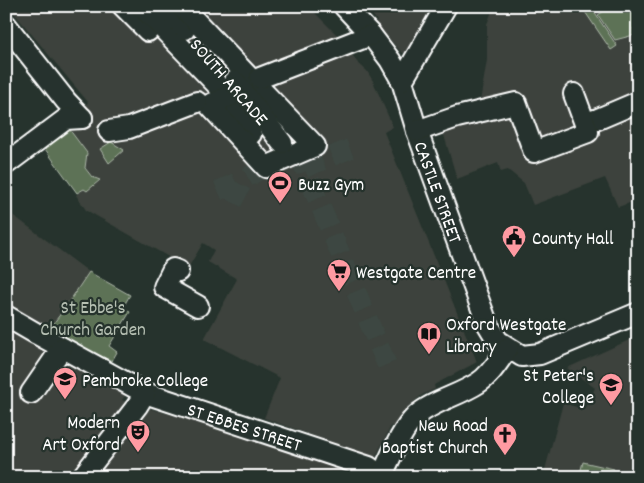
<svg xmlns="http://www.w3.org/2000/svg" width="644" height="483" font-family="Dekko,sans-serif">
  <rect width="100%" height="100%" fill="#26332d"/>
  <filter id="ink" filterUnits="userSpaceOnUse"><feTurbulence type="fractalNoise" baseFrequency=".02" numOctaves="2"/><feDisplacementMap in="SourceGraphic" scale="10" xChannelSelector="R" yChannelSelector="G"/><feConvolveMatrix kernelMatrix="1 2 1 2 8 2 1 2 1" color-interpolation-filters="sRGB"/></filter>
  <g filter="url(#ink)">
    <path fill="#3c423c" d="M8 6H308L346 44 357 62 367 71 373 81 393 127 384 132 477 362 434 385 435 389 422 395 408 407 401 416 395 427 391 426 375 458 264 418 280 378 204 339 237 279 208 262 214 250 203 243 188 268 86 210 76 195 84 189 92 177 85 167 87 153 69 129 88 102Z
      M366 6H435L407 53H404L401 52 375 23 377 21Z
      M494 6H638V200L618 207 605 178 533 205 524 183 508 170 501 172 498 163 457 179 443 132 479 108 487 60V24Z
      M6 210 89 272 65 308 47 332 27 323 6 306Z
      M6 325 64 361 126 394 122 400 128 403 73 477H6Z
      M638 336V477H543L563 403 584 409 595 388 567 368Z
      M148 408 233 432 367 477H89L143 411Z"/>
    <path fill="#5d7256" stroke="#aeb8aa" d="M581 6H604L594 12 617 46 611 50Z
      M612 6H638V27L633 28 634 35 615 40 598 15Z
      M69 129 87 153 85 168 92 177 100 180 87 191 84 189 77 193 45 149Z
      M111 142 124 150 109 163 100 149Z
      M89 272 130 295 123 307 130 312 109 346 117 352 112 361 47 332 65 308Z
      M583 462 614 469 612 477H579Z"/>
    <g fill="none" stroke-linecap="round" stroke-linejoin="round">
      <path stroke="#3c4742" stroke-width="20" stroke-dasharray="20 10" stroke-linecap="butt" d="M296 154 302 162 389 370
        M304 168 354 147
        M218 191 244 179
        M232 202 244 179 266 167"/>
      <defs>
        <g id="street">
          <path d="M123 6 148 31"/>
          <path d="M141 6 223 91 251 134 247 137"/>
          <path d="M164 6 185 29"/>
          <path d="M181 6 315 146 266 167 209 105 256 85"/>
          <path id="s1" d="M344 6 371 35 390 60 402 81 417 131 487 323 498 341 522 356 540 354 638 313"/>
          <path d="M6 25 66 101 82 118"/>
          <path d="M260 78 371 35"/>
          <path d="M235 81 282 143"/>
          <path d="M402 81 446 6"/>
          <path d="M585 123 598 119 638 102"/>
          <path d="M109 131 129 128 197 102"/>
          <path d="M417 131 457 117 516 103 534 152 588 132 574 94"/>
          <path d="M6 164 66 119 82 118"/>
          <path d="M178 271 173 269 164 287 198 306"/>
          <path id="s2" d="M6 316 37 334 145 393 369 467 373 470 376 477"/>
          <path d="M31 393 62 348"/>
          <path d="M82 477 137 406 145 393"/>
          <path d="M381 477C391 457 400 432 416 416 433 401 458 396 478 383 491 375 499 360 508 348"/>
        </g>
      </defs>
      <use href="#street" stroke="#fff" stroke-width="24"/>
      <use href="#street" stroke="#26332d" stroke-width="20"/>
    </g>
  </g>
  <defs>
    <symbol id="stadium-pin" viewBox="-11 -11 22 30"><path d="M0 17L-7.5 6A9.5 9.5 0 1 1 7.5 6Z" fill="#ff9aa2" stroke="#26332d"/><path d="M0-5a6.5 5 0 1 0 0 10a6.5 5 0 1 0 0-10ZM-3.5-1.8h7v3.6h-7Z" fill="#111"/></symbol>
    <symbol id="civic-pin" viewBox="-11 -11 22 30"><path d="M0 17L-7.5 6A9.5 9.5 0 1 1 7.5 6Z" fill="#ff9aa2" stroke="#26332d"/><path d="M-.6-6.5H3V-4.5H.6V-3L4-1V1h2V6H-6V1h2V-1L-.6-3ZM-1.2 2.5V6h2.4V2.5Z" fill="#111"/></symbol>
    <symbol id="supermarket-pin" viewBox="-11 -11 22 30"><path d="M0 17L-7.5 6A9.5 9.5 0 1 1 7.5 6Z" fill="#ff9aa2" stroke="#26332d"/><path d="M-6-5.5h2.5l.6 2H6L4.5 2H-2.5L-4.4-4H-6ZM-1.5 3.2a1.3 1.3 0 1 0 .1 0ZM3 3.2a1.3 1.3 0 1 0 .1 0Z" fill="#111"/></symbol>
    <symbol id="library-pin" viewBox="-11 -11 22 30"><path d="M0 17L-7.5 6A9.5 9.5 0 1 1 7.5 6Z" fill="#ff9aa2" stroke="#26332d"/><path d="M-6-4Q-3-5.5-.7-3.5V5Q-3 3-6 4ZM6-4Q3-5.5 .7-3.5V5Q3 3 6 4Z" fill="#111"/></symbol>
    <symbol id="university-pin" viewBox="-11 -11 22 30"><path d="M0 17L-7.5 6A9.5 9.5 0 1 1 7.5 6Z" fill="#ff9aa2" stroke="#26332d"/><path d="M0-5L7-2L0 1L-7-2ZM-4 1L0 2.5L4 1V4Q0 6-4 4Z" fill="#111"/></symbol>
    <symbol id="theatre-pin" viewBox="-11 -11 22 30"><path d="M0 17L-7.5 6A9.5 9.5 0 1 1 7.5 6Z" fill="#ff9aa2" stroke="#26332d"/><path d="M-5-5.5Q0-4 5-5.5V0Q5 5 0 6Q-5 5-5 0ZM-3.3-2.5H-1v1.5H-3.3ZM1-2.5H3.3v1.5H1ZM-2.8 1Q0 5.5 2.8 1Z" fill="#111"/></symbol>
    <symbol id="church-pin" viewBox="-11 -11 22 30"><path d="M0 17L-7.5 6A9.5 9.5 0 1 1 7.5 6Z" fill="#ff9aa2" stroke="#26332d"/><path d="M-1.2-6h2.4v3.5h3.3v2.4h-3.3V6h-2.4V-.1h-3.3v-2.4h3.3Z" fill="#111"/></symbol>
  </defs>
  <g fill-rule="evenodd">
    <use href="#stadium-pin" x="266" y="169" width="28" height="38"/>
    <use href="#civic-pin" x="500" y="223" width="28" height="38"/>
    <use href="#supermarket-pin" x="325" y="257" width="28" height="38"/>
    <use href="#library-pin" x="415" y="320" width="28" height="38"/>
    <use href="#university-pin" x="51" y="365" width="28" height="38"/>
    <use href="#university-pin" x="597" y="371" width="28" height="38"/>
    <use href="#theatre-pin" x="124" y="418" width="28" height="38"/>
    <use href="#church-pin" x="491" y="421" width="28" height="38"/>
  </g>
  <g text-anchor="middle" stroke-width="4.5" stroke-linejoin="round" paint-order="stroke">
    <g font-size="19" fill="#fff" stroke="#26332d">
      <text transform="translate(230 81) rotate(49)" y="7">SOUTH ARCADE</text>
      <text dy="7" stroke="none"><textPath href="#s1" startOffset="212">CASTLE STREET</textPath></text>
      <text dy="7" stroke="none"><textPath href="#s2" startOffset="264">ST EBBES STREET</textPath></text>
    </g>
    <g font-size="19" fill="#fff" stroke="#26332d" text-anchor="start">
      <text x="298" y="190">Buzz Gym</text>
      <text x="532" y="244">County Hall</text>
      <text x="356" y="278">Westgate Centre</text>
      <text x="446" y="330">Oxford Westgate<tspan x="446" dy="22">Library</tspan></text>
      <text x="594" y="381" text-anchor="end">St Peter's<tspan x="594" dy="22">College</tspan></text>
      <text x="82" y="386">Pembroke College</text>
      <text x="120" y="428" text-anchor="end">Modern<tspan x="120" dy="22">Art Oxford</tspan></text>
      <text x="488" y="431" text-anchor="end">New Road<tspan x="488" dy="22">Baptist Church</tspan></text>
    </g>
    <g font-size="19" fill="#b6c0b3" stroke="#26332d">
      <text x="93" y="313">St Ebbe's<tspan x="93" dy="22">Church Garden</tspan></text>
    </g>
  </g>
  <rect width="644" height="483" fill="none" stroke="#26332d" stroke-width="25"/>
  <rect x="12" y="12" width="619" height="458" fill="none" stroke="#fff" stroke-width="2" filter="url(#ink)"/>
</svg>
